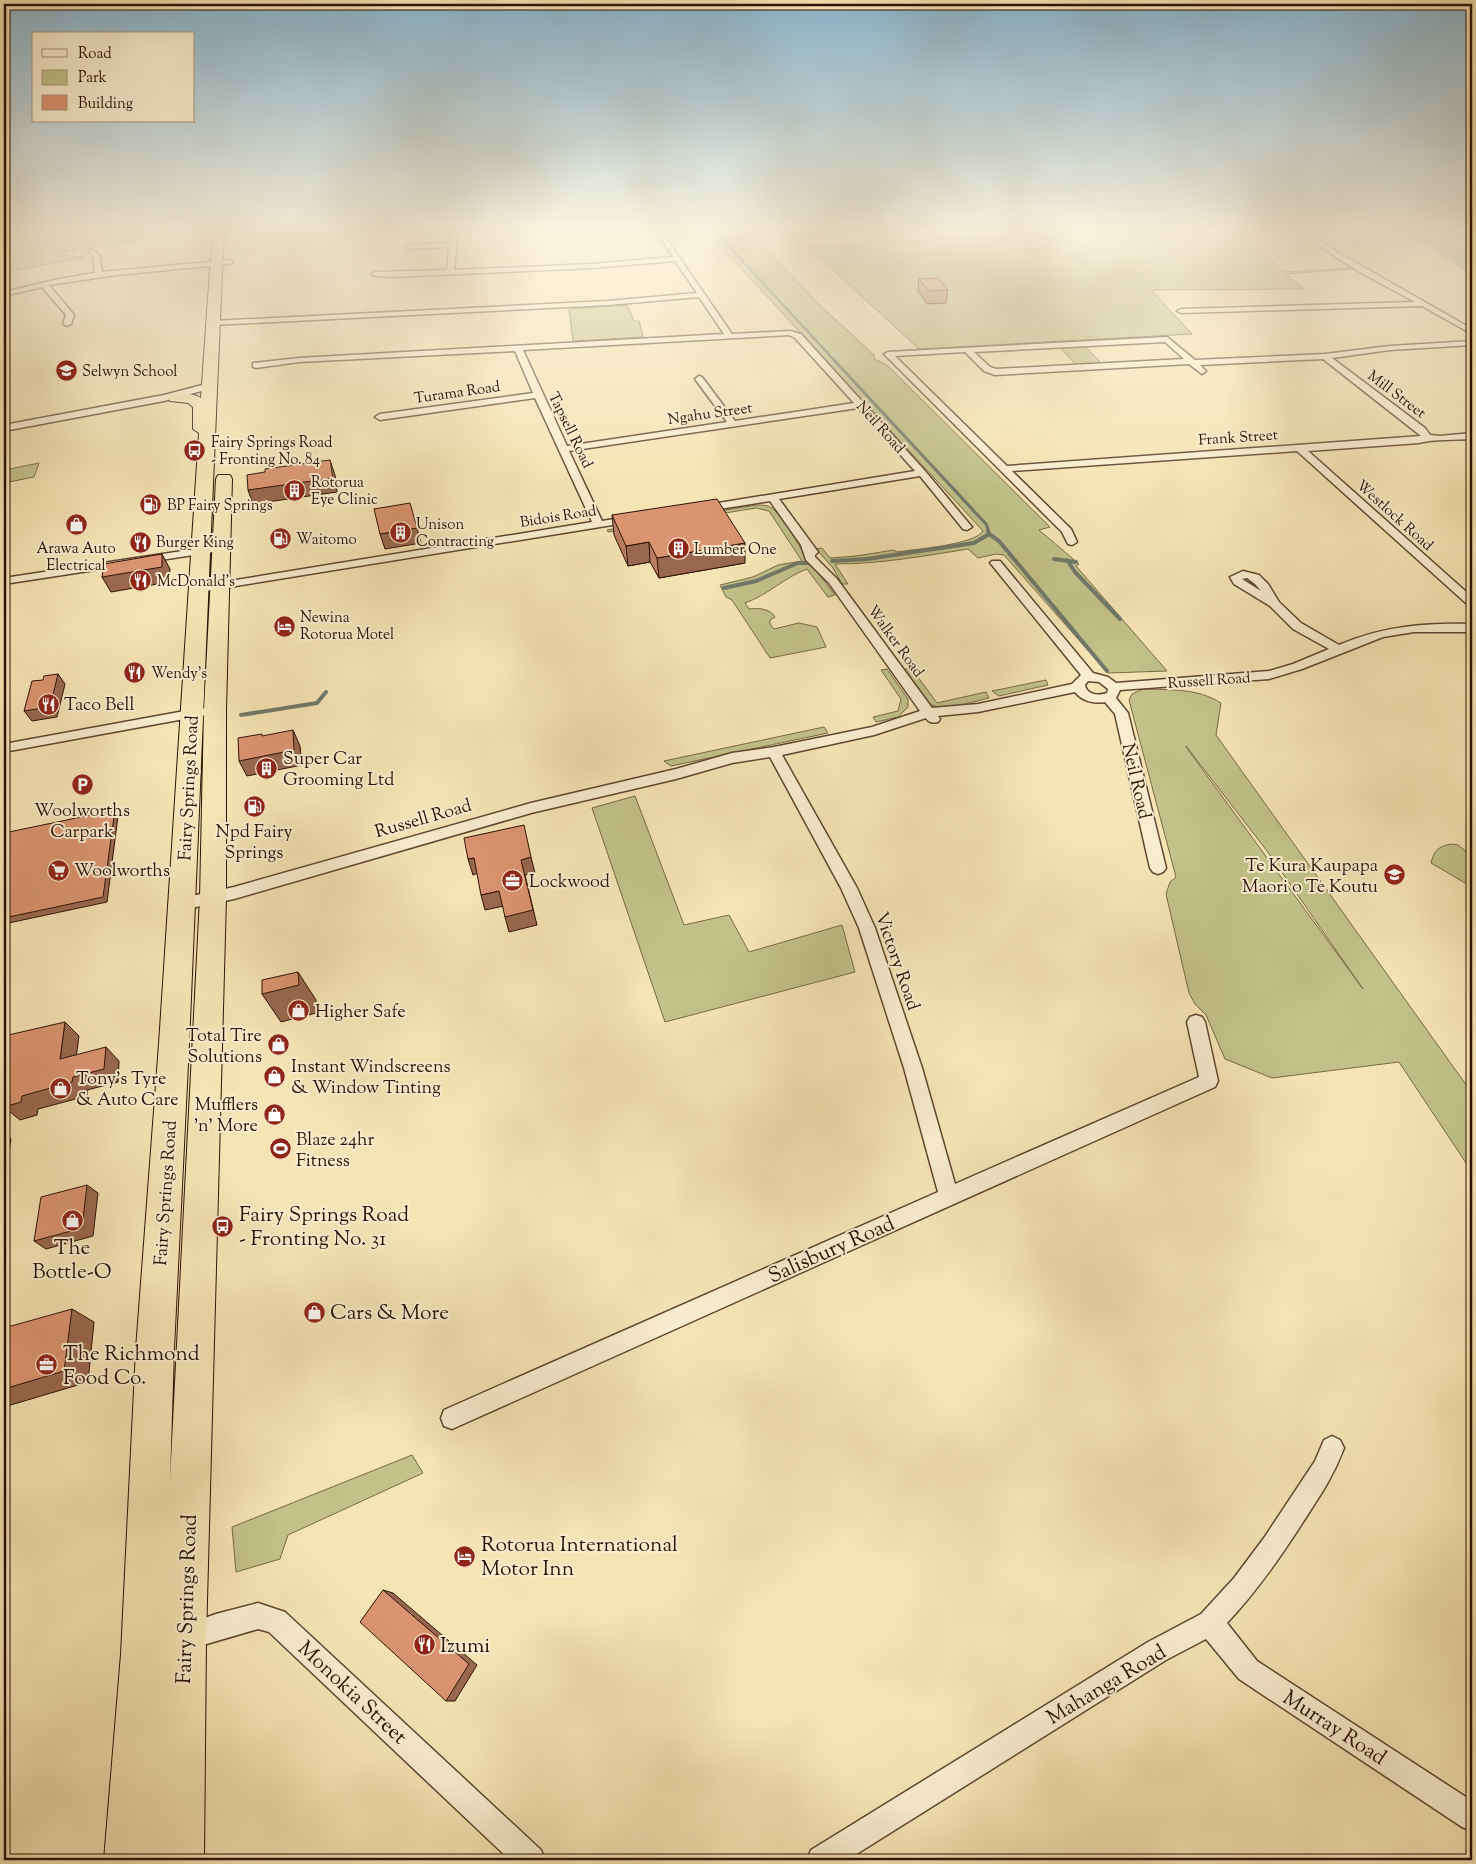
<svg xmlns="http://www.w3.org/2000/svg" width="1476" height="1864" font-family="'Sorts Mill Goudy',serif">
  <rect width="100%" height="100%" fill="#f7e4b5"/>
  <filter id="stains"><feTurbulence type="fractalNoise" baseFrequency=".004" numOctaves="4"/><feColorMatrix values="0 0 0 0 .2 0 0 0 0 .09 0 0 0 0 .02 0 0 0 .5 -.17"/></filter>
  <radialGradient id="worn" r=".72"><stop offset=".6" stop-color="#630" stop-opacity="0"/><stop offset="1" stop-color="#630" stop-opacity=".3"/></radialGradient>
  <path fill="#c2c28a" stroke="#786a47" fill-rule="evenodd" d="M19 227H156L154 239 103 246 87 245 62 254 83 258 4 272V229Z
    M703 227H744L822 307 874 355V359L887 365 1050 527 1039 530 1079 564 1076 566 1167 671 1108 673 1004 555 996 554 978 558 968 549C924 556 880 564 835 564L848 584H842L833 568 816 549 822 548 830 558 856 556 894 550 897 552C915 549 974 545 983 531Z
    M1026 227H1235L1283 272 1351 268 1353 269 1286 274 1304 289 1151 290 1192 334 919 349 807 246 1023 236Z
    M627 305 634 321H639L643 337 573 341 569 309Z
    M1084 345 1101 363 1076 365 1060 347Z
    M39 463 34 477 4 483V470Z
    M756 505C761 505 767 505 772 508 780 513 807 556 809 565H812L835 595 828 597 807 569C785 577 768 595 745 603L749 609C757 608 770 608 775 617L770 620V624L774 629 799 623 817 627 826 647 770 658 732 600 726 597 720 585 753 577 778 565 802 561 769 511 756 508 608 532 607 530Z
    M887 669 908 699V707L898 717 876 722 873 717 898 711 901 699 881 670Z
    M904 669H912L937 703 986 692 989 698C974 701 940 714 927 702 918 693 911 679 904 669Z
    M1046 680 1048 685 999 696 992 691Z
    M1143 689C1171 690 1197 688 1221 703L1216 735 1472 1093V1172L1399 1062 1272 1078 1225 1059 1206 1015 1195 1004 1189 993 1166 894 1170 882 1176 877 1129 700 1132 694ZM1186 746 1267 851 1363 989 1186 747Z
    M824 727 828 733 671 766 664 761Z
    M635 796 684 925 729 915 749 952 842 925 855 972 665 1022 592 808Z
    M1452 844 1458 845 1472 856V887L1431 863C1434 851 1438 846 1452 844Z
    M412 1455 423 1473 288 1535 280 1559 236 1572 232 1527Z"/>
  <path fill="#9dbeb0" stroke="#70796b" d="M1404 227H1472V275C1450 258 1425 246 1404 227Z"/>
  <g fill="none" stroke-linecap="round" stroke-linejoin="round">
    <path stroke="#65685a" stroke-width="1" d="M1411 227 1472 268
      M1422 227 1472 260"/>
    <path stroke="#70796b" stroke-width="2.5" d="M711 227 835 361"/>
    <path stroke="#70796b" stroke-width="3" d="M834 360 986 524 989 532"/>
    <path stroke="#70796b" stroke-width="4" d="M989 534 999 541 1107 671
      M1054 559 1076 562
      M1067 560 1075 572 1120 619
      M832 561 867 559 974 543 989 534 988 531
      M724 588 756 581 798 563H807
      M241 715 317 703 326 692"/>
    <defs>
      <path id="street" d="M452 227H458L454 270 592 264 673 257 664 243 656 237 661 236 668 241 732 334 790 331 801 334 925 471 972 527 967 530 963 529 920 476 779 499 818 552 815 555V557L837 579 932 708 978 704 1072 684 1081 675 992 565 990 563 992 561H1000L1093 673 1108 677 1116 683 1269 671 1293 664 1329 649 1293 629 1270 606 1234 584 1230 577 1243 571 1259 575 1268 584 1279 602 1301 623 1339 645C1383 626 1425 623 1472 624V632H1414L1383 637 1302 669 1269 679 1120 690 1116 698 1128 713 1166 868 1163 872 1158 874 1153 872 1150 868 1115 714 1105 702C1094 704 1082 701 1075 692L978 712 938 716 940 719 938 722C932 723 929 723 926 718L874 735 782 755 857 888 875 928 922 1068 955 1184 1199 1077 1187 1022 1190 1017 1196 1015 1202 1017 1205 1022 1218 1081 1215 1087 452 1429 444 1426 441 1418 444 1410 938 1192 904 1068 859 928 841 888 770 757 732 763 676 779 531 813 234 899 182 910 176 908 174 904 176 900 182 898 234 887 531 803 676 769 732 753 774 747 872 727 920 711 829 583 806 560 801 545 770 501 700 512 695 509 700 506 915 471 858 408 569 451 602 521 633 516 637 517 638 519 637 521 199 592 195 591 193 589 199 586 592 522 535 398 380 420 375 417 380 414 533 393 515 351 299 362 256 368 253 367V363L299 358 724 334 699 297 608 305 213 325 209 323 213 321 608 301 697 293 675 261 592 268 393 277 375 276 371 274 375 272 447 270 449 247 408 249 405 247 408 245 450 243ZM789 335 795 338 854 403 735 421 702 377 699 376 695 379 727 422 567 446 523 350ZM1247 578 1255 584 1261 591 1242 579ZM1088 681 1099 682 1108 689 1107 693C1098 696 1087 695 1085 685Z
        M1302 227H1309L1320 240 1339 253 1472 329V334L1422 306 1181 313 1177 311 1181 309 1415 302C1378 281 1329 260 1302 227Z
        M91 249 99 255 102 272 230 260 233 262 230 264 116 275 49 285 74 315 71 324 67 326 63 324 66 315 42 287 4 296V292L59 279 95 273 93 256 88 251Z
        M1167 337 1195 360 1325 354 1390 346 1472 341V345L1390 350 1332 358 1425 428 1430 435 1440 436 1472 433V439C1456 440 1433 439 1419 443L1308 451 1472 597V606L1468 605 1297 451 1012 471 1071 529 1077 542 1072 545 1068 544 1062 532 884 354 888 352ZM1165 342 1184 359 996 369 990 367 974 352ZM965 352 984 371 995 375 1189 364 1202 374 1206 371 1200 365 1323 359 1421 436 1007 466 895 356Z
        M210 383 213 384V388L164 401 4 431V425L164 395Z
        M222 545 226 546 227 548 226 550 4 584V578Z
        M201 708 206 709 208 712 206 715 4 752V744Z
        M1332 1436 1340 1440 1344 1448C1333 1477 1320 1496 1303 1522 1280 1558 1256 1592 1227 1623L1257 1661 1472 1801V1831L1462 1827 1239 1679 1206 1639 1166 1660 847 1860H807L811 1850 1148 1642 1201 1614 1234 1578 1264 1538 1315 1461 1324 1440Z
        M258 1603 285 1612 541 1850 545 1860H510L269 1632 258 1629 186 1650 177 1646 173 1637 177 1628 216 1614Z"/>
      <path id="highway" d="M213 227H224L189 1044 174 1349 170 1480 200 898 204 710 216 479 218 475H230L232 479 226 710V898L206 1638 204 1860H154L156 1827 154 1860H104L121 1654 136 1349 159 1044 199 433 193 429V407L188 403 170 401 168 398 170 395C179 392 193 393 201 398Z"/>
    </defs>
    <use href="#street" stroke="#604630" stroke-width="3"/>
    <use href="#highway" stroke="#2d1104" stroke-width="2"/>
    <use href="#street" fill="#faedcf" fill-rule="evenodd"/>
    <use href="#highway" fill="#f7e4b5" fill-rule="evenodd"/>
  </g>
  <path fill="#bc7f61" stroke="#2d1104" d="M919 279 948 290 946 303 927 304 918 291Z
    M612 515 745 563 659 578 650 562 628 566 614 535Z"/>
  <path fill="#99684f" stroke="#2d1104" d="M330 460 335 475 337 492 253 504 248 490Z
    M417 528 421 543 385 549 380 534Z
    M649 542 650 562 628 566 626 546Z
    M745 543V563L659 578 657 558Z
    M162 554 170 569 169 582 111 592 102 577Z
    M58 674 65 684 57 717 32 721 24 711Z
    M293 730 300 746 302 765 247 776 239 761Z
    M115 810 118 816 107 902 4 924V918Z
    M531 857 535 873 525 875 537 925 509 932 505 917 521 860Z
    M474 858 478 873 473 875 468 859Z
    M499 891 504 906 485 910 481 895Z
    M298 972 316 1000V1013L281 1022 262 994Z
    M65 1022 79 1036 74 1073 60 1059Z
    M106 1047 119 1061 118 1082 87 1090V1096L38 1109 37 1115 20 1120 4 1107 22 1096 73 1077Z
    M9 1067 25 1080 4 1086V1068Z
    M4 1133 11 1139 4 1178Z
    M87 1185 98 1193 93 1236 46 1249 34 1241Z
    M72 1309 94 1322 88 1382 4 1407V1389Z
    M383 1590 393 1593 477 1665 455 1701H446Z"/>
  <path fill="#db9471" stroke="#2d1104" d="M938 278 948 290 929 291 919 279Z
    M330 460 333 478 248 490 247 475 265 472V469Z
    M717 499 745 543 657 558 649 542 626 546 612 515Z
    M410 503 417 528 380 534 374 509Z
    M162 554V567L102 577 104 564Z
    M58 674 50 707 24 711 32 681 43 680 44 676Z
    M293 730 294 750 239 761 238 738 262 734V736Z
    M115 810 103 897 4 918V833Z
    M524 825 531 857 521 860 533 910 505 917 499 891 481 895 474 858 468 859 464 838Z
    M298 972 299 985 262 994V980Z
    M65 1022 60 1059 106 1047 104 1069 73 1077 72 1082 22 1096 21 1102 4 1107 9 1067 4 1068V1036Z
    M87 1185 82 1228 34 1241 41 1197Z
    M72 1309 64 1371 4 1389V1328Z
    M383 1590 469 1664 446 1701 360 1622Z"/>
  <linearGradient id="sky" x2="0" y2="1"><stop stop-color="#8ab8d2"/><stop offset="0.47" stop-color="#fbf3de"/><stop offset="1" stop-color="#fbf3de" stop-opacity="0"/></linearGradient>
  <rect width="1476" height="488" fill="url(#sky)"/>
  <defs>
    <symbol id="school-disc" viewBox="-11 -11 22 22"><circle r="9.5" fill="#8f2418" stroke="#faedcf"/><path d="M0-5L7-2L0 1L-7-2ZM-4 1L0 2.5L4 1V4Q0 6-4 4Z" fill="#fff"/></symbol>
    <symbol id="bus-disc" viewBox="-11 -11 22 22"><circle r="9.5" fill="#8f2418" stroke="#faedcf"/><path d="M-5-6H5V4H4V6H2V4H-2V6H-4V4H-5ZM-3.5-4V0h7V-4ZM-3.5 1.2v1.5H-2V1.2ZM2 1.2v1.5H3.5V1.2Z" fill="#fff"/></symbol>
    <symbol id="building-disc" viewBox="-11 -11 22 22"><circle r="9.5" fill="#8f2418" stroke="#faedcf"/><path d="M-4-6H4V6H1V3H-1V6H-4ZM-2.5-4.3h1.7v1.8h-1.7ZM.8-4.3h1.7v1.8H.8ZM-2.5-1h1.7V.8h-1.7ZM.8-1h1.7V.8H.8Z" fill="#fff"/></symbol>
    <symbol id="fuel-disc" viewBox="-11 -11 22 22"><circle r="9.5" fill="#8f2418" stroke="#faedcf"/><path d="M-5.5-6h7V0h2V4h1.3V-2.5L3-4.5l.8-.8L6-3V5H2.5V1h-1V6h-7ZM-4.2-4.7v3.2H.2V-4.7Z" fill="#fff"/></symbol>
    <symbol id="shop-disc" viewBox="-11 -11 22 22"><circle r="9.5" fill="#8f2418" stroke="#faedcf"/><path d="M-5-2.5h2.3a2.7 3.5 0 0 1 5.4 0H5L5.5 6h-11ZM-1.5-2.5h3a1.5 2.3 0 0 0-3 0Z" fill="#fff"/></symbol>
    <symbol id="restaurant-disc" viewBox="-11 -11 22 22"><circle r="9.5" fill="#8f2418" stroke="#faedcf"/><path d="M-5-6h1v4h1v-4h1v4h1v-4h1v5L-1.5 .5V6h-2V.5L-5-1ZM5-6V6H3V1.5H1.5Q1.5-4 5-6Z" fill="#fff"/></symbol>
    <symbol id="hotel-disc" viewBox="-11 -11 22 22"><circle r="9.5" fill="#8f2418" stroke="#faedcf"/><path d="M-6-4.5h1.5V1H6V5H4.5V3h-9V5H-6ZM-4 0a1.8 1.8 0 1 1 3.6 0ZM.5 0V-2.5h3Q6-2.5 6 0Z" fill="#fff"/></symbol>
    <symbol id="parking-disc" viewBox="-11 -11 22 22"><circle r="9.5" fill="#8f2418" stroke="#faedcf"/><path d="M-3.5-5.5H1a3.5 3.5 0 0 1 0 7H-1V5.5H-3.5ZM-1-3.4V-.6H.8a1.4 1.4 0 0 0 0-2.8Z" fill="#fff"/></symbol>
    <symbol id="supermarket-disc" viewBox="-11 -11 22 22"><circle r="9.5" fill="#8f2418" stroke="#faedcf"/><path d="M-6-5.5h2.5l.6 2H6L4.5 2H-2.5L-4.4-4H-6ZM-1.5 3.2a1.3 1.3 0 1 0 .1 0ZM3 3.2a1.3 1.3 0 1 0 .1 0Z" fill="#fff"/></symbol>
    <symbol id="office-disc" viewBox="-11 -11 22 22"><circle r="9.5" fill="#8f2418" stroke="#faedcf"/><path d="M-6-3h4V-5.5h4V-3h4V5H-6ZM-1-4.5V-3h2v-1.5ZM-6 0V1H6V0Z" fill="#fff"/></symbol>
    <symbol id="stadium-disc" viewBox="-11 -11 22 22"><circle r="9.5" fill="#8f2418" stroke="#faedcf"/><path d="M0-5a6.5 5 0 1 0 0 10a6.5 5 0 1 0 0-10ZM-3.5-1.8h7v3.6h-7Z" fill="#fff"/></symbol>
  </defs>
  <g fill-rule="evenodd">
    <use href="#school-disc" x="54" y="358" width="25" height="25"/>
    <use href="#bus-disc" x="182" y="438" width="25" height="25"/>
    <use href="#building-disc" x="282" y="478" width="25" height="25"/>
    <use href="#fuel-disc" x="138" y="492" width="25" height="25"/>
    <use href="#shop-disc" x="64" y="512" width="25" height="25"/>
    <use href="#building-disc" x="388" y="520" width="25" height="25"/>
    <use href="#fuel-disc" x="268" y="526" width="25" height="25"/>
    <use href="#restaurant-disc" x="128" y="530" width="25" height="25"/>
    <use href="#building-disc" x="666" y="536" width="25" height="25"/>
    <use href="#restaurant-disc" x="128" y="568" width="25" height="25"/>
    <use href="#hotel-disc" x="272" y="614" width="25" height="25"/>
    <use href="#restaurant-disc" x="122" y="660" width="25" height="25"/>
    <use href="#restaurant-disc" x="36" y="692" width="25" height="25"/>
    <use href="#building-disc" x="254" y="756" width="25" height="25"/>
    <use href="#parking-disc" x="70" y="772" width="25" height="25"/>
    <use href="#fuel-disc" x="242" y="794" width="25" height="25"/>
    <use href="#supermarket-disc" x="46" y="858" width="25" height="25"/>
    <use href="#school-disc" x="1382" y="862" width="25" height="25"/>
    <use href="#office-disc" x="500" y="868" width="25" height="25"/>
    <use href="#shop-disc" x="286" y="998" width="25" height="25"/>
    <use href="#shop-disc" x="266" y="1032" width="25" height="25"/>
    <use href="#shop-disc" x="262" y="1064" width="25" height="25"/>
    <use href="#shop-disc" x="48" y="1076" width="25" height="25"/>
    <use href="#shop-disc" x="262" y="1102" width="25" height="25"/>
    <use href="#stadium-disc" x="268" y="1136" width="25" height="25"/>
    <use href="#shop-disc" x="60" y="1208" width="25" height="25"/>
    <use href="#bus-disc" x="210" y="1214" width="25" height="25"/>
    <use href="#shop-disc" x="302" y="1300" width="25" height="25"/>
    <use href="#office-disc" x="34" y="1352" width="25" height="25"/>
    <use href="#hotel-disc" x="452" y="1544" width="25" height="25"/>
    <use href="#restaurant-disc" x="412" y="1632" width="25" height="25"/>
  </g>
  <g text-anchor="middle" stroke-width="4" stroke-linejoin="round" paint-order="stroke">
    <g font-size="15" fill="#2d1104" stroke="#faedcf" text-anchor="start">
      <text x="82" y="376">Selwyn School</text>
      <text x="211" y="447">Fairy Springs Road<tspan x="211" dy="17">- Fronting No. 84</tspan></text>
      <text x="311" y="487">Rotorua<tspan x="311" dy="17">Eye Clinic</tspan></text>
      <text x="167" y="510">BP Fairy Springs</text>
      <text x="416" y="529">Unison<tspan x="416" dy="17">Contracting</tspan></text>
      <text x="296" y="544">Waitomo</text>
      <text x="156" y="547">Burger King</text>
      <text x="76" y="553" text-anchor="middle">Arawa Auto<tspan x="76" dy="17">Electrical</tspan></text>
      <text x="694" y="554">Lumber One</text>
      <text x="157" y="586">McDonald's</text>
      <text x="300" y="622">Newina<tspan x="300" dy="17">Rotorua Motel</tspan></text>
      <text x="151" y="678">Wendy's</text>
    </g>
    <g font-size="15" fill="#2d1104" stroke="#faedcf">
      <text transform="translate(457 392) rotate(-8)" y="5">Turama Road</text>
      <text transform="translate(1397 394) rotate(37)" y="5">Mill Street</text>
      <text transform="translate(710 413) rotate(-8)" y="5">Ngahu Street</text>
      <text transform="translate(881 427) rotate(48)" y="5">Neil Road</text>
      <text transform="translate(571 430) rotate(64)" y="5">Tapsell Road</text>
      <text transform="translate(1238 437) rotate(-4)" y="5">Frank Street</text>
      <text transform="translate(1395 515) rotate(42)" y="5">Westlock Road</text>
      <text transform="translate(558 516) rotate(-9)" y="5">Bidois Road</text>
      <text transform="translate(896 641) rotate(54)" y="5">Walker Road</text>
      <text transform="translate(1209 680) rotate(-4)" y="5">Russell Road</text>
    </g>
    <g font-size="18" fill="#2d1104" stroke="#faedcf" text-anchor="start">
      <text x="64" y="710">Taco Bell</text>
      <text x="283" y="764">Super Car<tspan x="283" dy="21">Grooming Ltd</tspan></text>
      <text x="82" y="816" text-anchor="middle">Woolworths<tspan x="82" dy="21">Carpark</tspan></text>
      <text x="254" y="837" text-anchor="middle">Npd Fairy<tspan x="254" dy="21">Springs</tspan></text>
      <text x="1378" y="871" text-anchor="end">Te Kura Kaupapa<tspan x="1378" dy="21">Maori o Te Koutu</tspan></text>
      <text x="74" y="876">Woolworths</text>
      <text x="529" y="887">Lockwood</text>
      <text x="315" y="1017">Higher Safe</text>
      <text x="262" y="1041" text-anchor="end">Total Tire<tspan x="262" dy="21">Solutions</tspan></text>
      <text x="291" y="1072">Instant Windscreens<tspan x="291" dy="21">&amp; Window Tinting</tspan></text>
      <text x="76" y="1084">Tony's Tyre<tspan x="76" dy="21">&amp; Auto Care</tspan></text>
      <text x="258" y="1110" text-anchor="end">Mufflers<tspan x="258" dy="21">'n' More</tspan></text>
      <text x="296" y="1145">Blaze 24hr<tspan x="296" dy="21">Fitness</tspan></text>
    </g>
    <g font-size="18" fill="#2d1104" stroke="#faedcf">
      <text transform="translate(1137 781) rotate(77)" y="6">Neil Road</text>
      <text transform="translate(188 788) rotate(-87)" y="6">Fairy Springs Road</text>
      <text transform="translate(423 818) rotate(-16)" y="6">Russell Road</text>
      <text transform="translate(898 961) rotate(71)" y="6">Victory Road</text>
      <text transform="translate(165 1193) rotate(-86)" y="6">Fairy Springs Road</text>
    </g>
    <g font-size="21" fill="#2d1104" stroke="#faedcf" text-anchor="start">
      <text x="239" y="1221">Fairy Springs Road<tspan x="239" dy="24">- Fronting No. 31</tspan></text>
      <text x="72" y="1254" text-anchor="middle">The<tspan x="72" dy="24">Bottle-O</tspan></text>
      <text x="330" y="1319">Cars &amp; More</text>
      <text x="63" y="1360">The Richmond<tspan x="63" dy="24">Food Co.</tspan></text>
      <text x="481" y="1551">Rotorua International<tspan x="481" dy="24">Motor Inn</tspan></text>
      <text x="440" y="1652">Izumi</text>
    </g>
    <g font-size="21" fill="#2d1104" stroke="#faedcf">
      <text transform="translate(831 1249) rotate(-24)" y="7">Salisbury Road</text>
      <text transform="translate(186 1599) rotate(-88)" y="7">Fairy Springs Road</text>
      <text transform="translate(1106 1684) rotate(-31)" y="7">Mahanga Road</text>
      <text transform="translate(353 1692) rotate(43)" y="7">Monokia Street</text>
      <text transform="translate(1335 1727) rotate(33)" y="7">Murray Road</text>
    </g>
  </g>
  <rect width="1476" height="1864" fill="none" stroke="#f7e4b5" stroke-width="20"/>
  <rect x="5" y="5" width="1466" height="1854" fill="none" stroke="#2d1104" stroke-width="2.5"/>
  <rect x="10" y="10" width="1456" height="1844" fill="none" stroke="#2d1104"/>
  <rect x="32" y="32" width="162" height="90" fill="#faedcf" stroke="#a8957e"/>
  <rect x="42" y="49" width="25" height="8" fill="#faedcf" stroke="#a8957e"/>
  <text x="78" y="58" font-size="15" fill="#2d1104">Road</text>
  <rect x="42" y="70" width="25" height="15" fill="#c2c28a" stroke="#a8957e"/>
  <text x="78" y="82" font-size="15" fill="#2d1104">Park</text>
  <rect x="42" y="95" width="25" height="15" fill="#db9471" stroke="#a8957e"/>
  <text x="78" y="108" font-size="15" fill="#2d1104">Building</text>
  <rect width="100%" height="100%" filter="url(#stains)"/>
  <rect width="100%" height="100%" fill="url(#worn)"/>
</svg>
